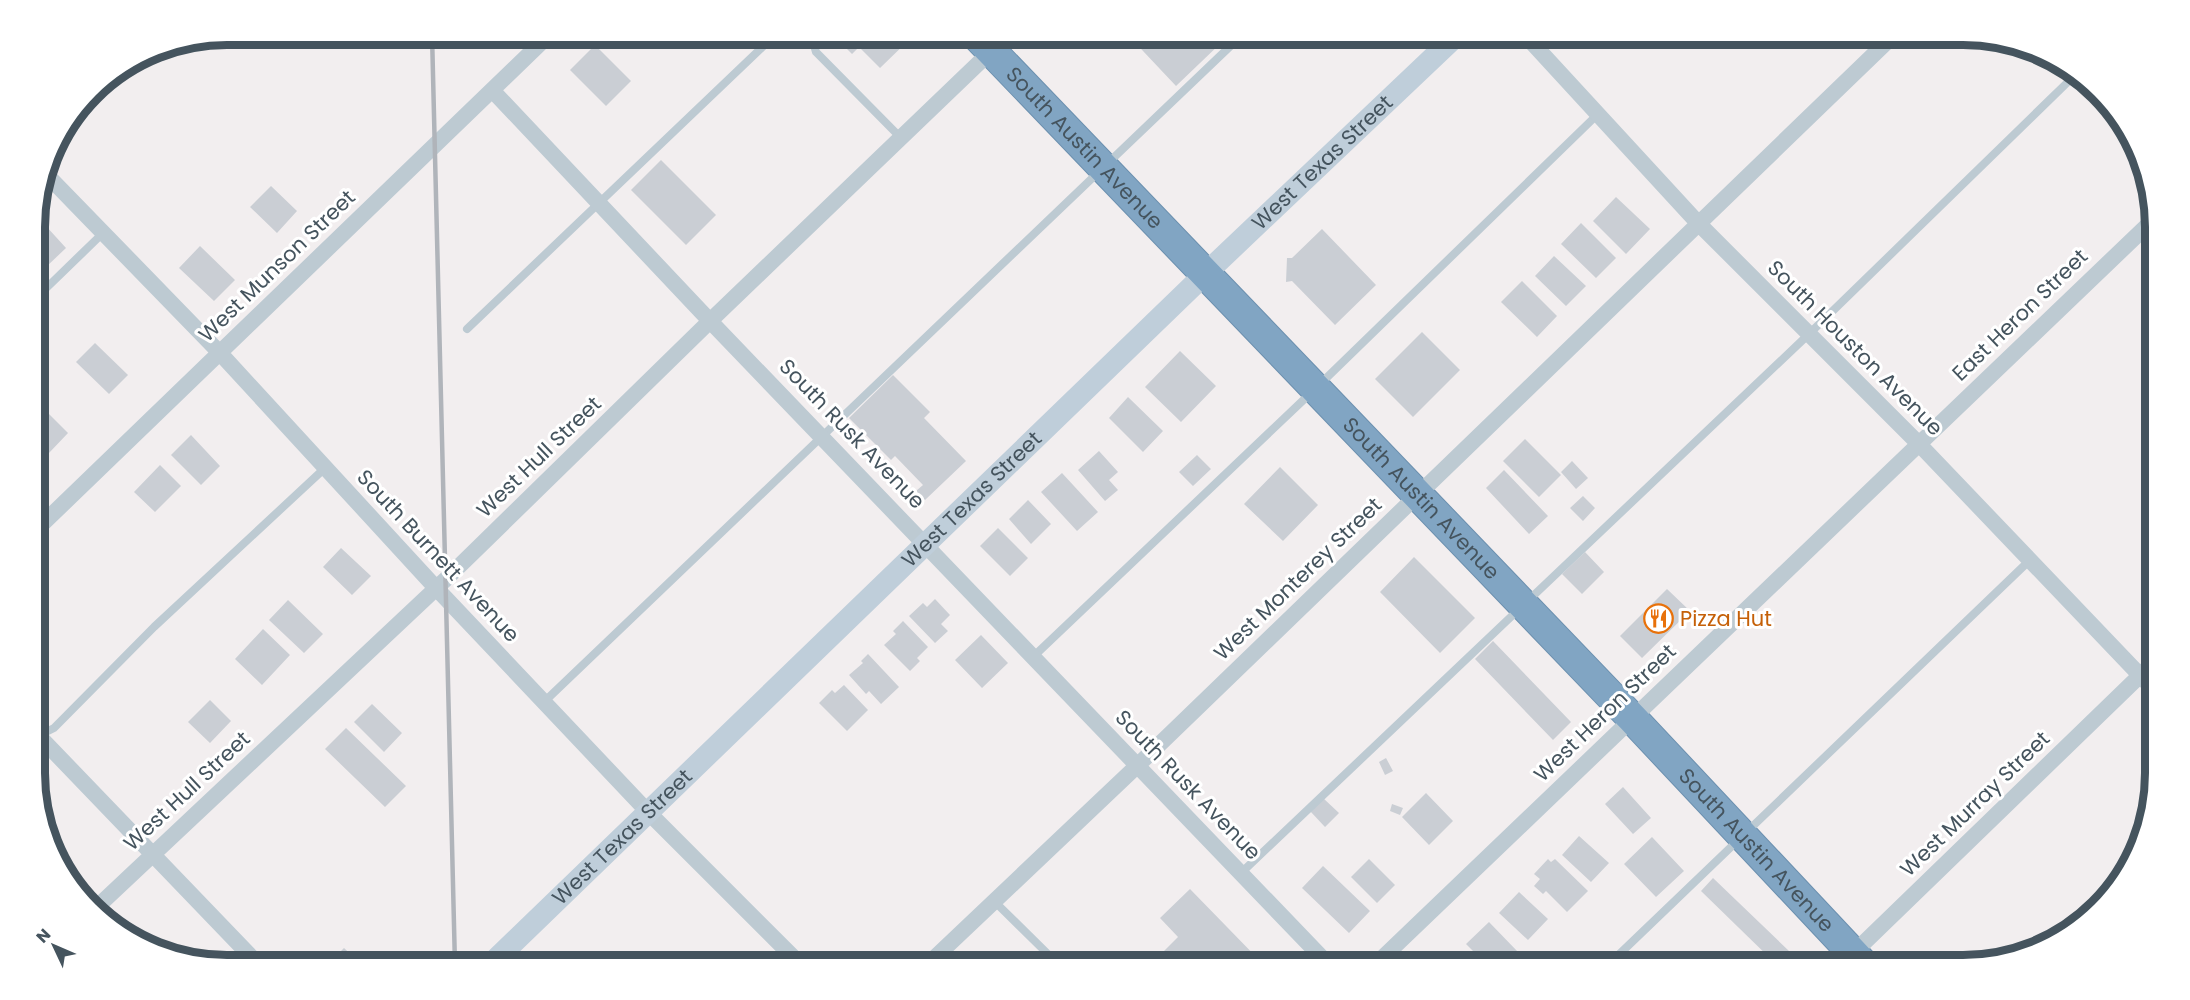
<svg xmlns="http://www.w3.org/2000/svg" width="2190" height="1000" font-family="Poppins,sans-serif">
  <rect width="100%" height="100%" fill="#f2eeef"/>
  <path fill="#caced4" d="M837 34H910L912 37 880 68 859 47 852 54 835 37Z
    M1127 34H1217L1223 41 1176 86Z
    M595 45 631 81 606 106 570 70Z
    M661 160 716 215 686 245 631 190Z
    M271 186 297 211 277 233 250 207Z
    M1616 197 1650 229 1626 254 1593 221Z
    M35 214 66 248 46 267 35 255Z
    M1581 223 1616 258 1596 278 1561 244Z
    M1322 229 1376 285 1335 325 1292 281 1286 282 1287 258H1292Z
    M200 246 235 280 214 301 179 268Z
    M1554 256 1586 286 1566 306 1535 276Z
    M1522 281 1557 316 1537 337 1501 302Z
    M1422 332 1460 370 1413 417 1375 379Z
    M95 343 128 375 109 394 76 362Z
    M1180 351 1216 386 1181 422 1145 387Z
    M893 375 930 412 924 418 966 461 925 500 916 491 923 485 895 456 891 460 849 418Z
    M1128 397 1163 431 1143 452 1109 418Z
    M43 408 68 433 49 453 35 440V415Z
    M191 435 220 466 201 485 171 455Z
    M1525 439 1561 475 1539 497 1503 461Z
    M1099 451 1118 472 1109 480 1118 490 1105 501 1078 470Z
    M35 455 43 463 35 471Z
    M1197 455 1211 469 1193 486 1179 472Z
    M1572 461 1588 478 1576 489 1561 472Z
    M160 465 181 486 155 512 134 492Z
    M1280 467 1318 505 1283 541 1244 504Z
    M1504 470 1548 516 1529 534 1486 488Z
    M1062 473 1098 512 1077 531 1041 492Z
    M1583 496 1595 508 1583 521 1570 508Z
    M1028 500 1051 524 1031 544 1009 519Z
    M998 528 1028 558 1010 576 980 546Z
    M341 548 371 576 352 595 323 567Z
    M1585 552 1604 572 1582 594 1562 574Z
    M1414 557 1475 618 1440 653 1380 592Z
    M1667 589 1690 611 1642 658 1620 636Z
    M935 599 950 615 941 624 948 631 935 643 909 616 923 603 927 607Z
    M288 600 323 634 304 653 269 620Z
    M903 621 928 647 917 658 920 661 910 671 884 645 896 634 893 631Z
    M263 629 290 655 262 685 235 659Z
    M981 635 1008 663 982 688 955 660Z
    M1493 641 1571 722 1553 740 1475 659Z
    M868 654 899 687 881 704 869 691 866 694 849 675 863 663 861 661Z
    M844 685 868 710 847 731 819 703 832 690 835 693Z
    M210 700 231 721 210 743 188 722Z
    M372 704 402 733 384 752 354 722Z
    M346 728 406 786 385 807 325 749Z
    M1386 758 1393 771 1385 775 1379 762Z
    M1623 787 1651 818 1633 834 1605 804Z
    M1426 793 1453 821 1429 845 1402 817Z
    M1323 798 1339 813 1325 827 1310 811Z
    M1392 804 1403 808 1400 815 1390 811Z
    M1579 836 1609 863 1591 882 1562 855Z
    M1652 837 1684 871 1656 897 1624 864Z
    M1369 859 1395 885 1377 903 1351 877Z
    M1548 859 1551 862 1555 859 1588 891 1567 912 1546 891 1543 894 1534 886 1540 879 1534 874Z
    M1323 866 1370 911 1349 933 1302 888Z
    M1713 878 1789 951 1776 964 1701 891Z
    M1190 889 1264 965H1173L1161 954 1178 937 1160 918Z
    M1519 892 1548 919 1528 940 1499 913Z
    M1489 922 1518 952 1508 961 1503 956 1493 965H1487L1466 944Z
    M344 948 362 965H327Z
    M1461 955 1472 965H1445L1451 960 1453 962Z"/>
  <g fill="none" stroke-linecap="round" stroke-linejoin="round">
    <defs>
      <g id="highway">
        <path id="s2" d="M975 34 1632 718 1864 965"/>
      </g>
    </defs>
    <use href="#highway" stroke="#6c90af" stroke-width="32"/>
    <path stroke="#bdcad2" stroke-width="8" d="M816 34 813 42 816 52 901 138
      M35 299 103 233
      M467 329 776 34
      M1034 656 1315 389 1598 114
      M544 702 1243 34
      M38 736 54 728 154 627 325 468
      M1241 873 1809 334 2073 77
      M994 901 1059 965
      M1608 965 2030 560"/>
    <path stroke="#bdcad2" stroke-width="16" d="M1524 34 1698 223 1918 443 2155 691
      M492 90 710 321 1329 965
      M46 174 219 352 436 588 648 812 801 965
      M36 530 550 34
      M36 733 259 965
      M97 907 446 579 710 321 1009 34
      M927 965 1138 765 1895 34
      M1375 965 2154 219
      M1841 965 2155 661"/>
    <path stroke="#bfceda" stroke-width="22" id="s1" d="M490 965 1205 274 1458 34"/>
    <use href="#highway" stroke="#81a5c3" stroke-width="30"/>
    <path stroke="#b0b4ba" stroke-width="4.5" d="M432 34 455 965"/>
  </g>
  <defs>
    <symbol id="restaurant-ring" viewBox="-11 -11 22 22"><circle r="9.5" fill="#fff" stroke="#e8710a" stroke-width="1.5"/><path d="M-5-6h1v4h1v-4h1v4h1v-4h1v5L-1.5 .5V6h-2V.5L-5-1ZM5-6V6H3V1.5H1.5Q1.5-4 5-6Z" fill="#e8710a"/></symbol>
  </defs>
  <g fill-rule="evenodd">
    <use href="#restaurant-ring" x="1642" y="602" width="33" height="33"/>
  </g>
  <g text-anchor="middle" stroke-width="6" stroke-linejoin="round" paint-order="stroke">
    <g font-size="21" fill="#45545e" stroke="#fff">
      <text dy="7" stroke="none"><textPath href="#s2" startOffset="158">South Austin Avenue</textPath></text>
      <text dy="7" stroke="none"><textPath href="#s1" startOffset="1156">West Texas Street</textPath></text>
      <text transform="translate(277 266) rotate(-44)" y="7">West Munson Street</text>
      <text transform="translate(2020 315) rotate(-44)" y="7">East Heron Street</text>
      <text transform="translate(1855 348) rotate(45)" y="7">South Houston Avenue</text>
      <text transform="translate(852 434) rotate(46)" y="7">South Rusk Avenue</text>
      <text transform="translate(539 457) rotate(-44)" y="7">West Hull Street</text>
      <text dy="7" stroke="none"><textPath href="#s1" startOffset="670">West Texas Street</textPath></text>
      <text dy="7" stroke="none"><textPath href="#s2" startOffset="644">South Austin Avenue</textPath></text>
      <text transform="translate(438 556) rotate(47)" y="7">South Burnett Avenue</text>
      <text transform="translate(1298 579) rotate(-44)" y="7">West Monterey Street</text>
      <text transform="translate(1605 713) rotate(-44)" y="7">West Heron Street</text>
      <text transform="translate(1188 785) rotate(46)" y="7">South Rusk Avenue</text>
      <text transform="translate(187 791) rotate(-43)" y="7">West Hull Street</text>
      <text transform="translate(1975 804) rotate(-44)" y="7">West Murray Street</text>
      <text dy="7" stroke="none"><textPath href="#s1" startOffset="184">West Texas Street</textPath></text>
      <text dy="7" stroke="none"><textPath href="#s2" startOffset="1130">South Austin Avenue</textPath></text>
    </g>
    <g font-size="21" fill="#c56008" stroke="#fff" text-anchor="start">
      <text x="1680" y="626">Pizza Hut</text>
    </g>
  </g>
  <path d="M0 0H2190V1000H0ZM227 45H1963A182 182 0 0 1 2145 227V773A182 182 0 0 1 1963 955H227A182 182 0 0 1 45 773V227A182 182 0 0 1 227 45Z" fill="#fff" fill-rule="evenodd"/>
  <path fill="none" stroke="#45545e" stroke-width="8" d="M227 45H1963A182 182 0 0 1 2145 227V773A182 182 0 0 1 1963 955H227A182 182 0 0 1 45 773V227A182 182 0 0 1 227 45Z"/>
  <g transform="translate(54 946) rotate(314)" stroke="#ffffff" stroke-width="4.5" paint-order="stroke">
  <path d="M0-4.5L10 22L0 15L-10 22Z" fill="#45545e"/>
  <text y="-9" font-size="16" font-weight="bold" text-anchor="middle" fill="#45545e">N</text>
  </g>
</svg>
